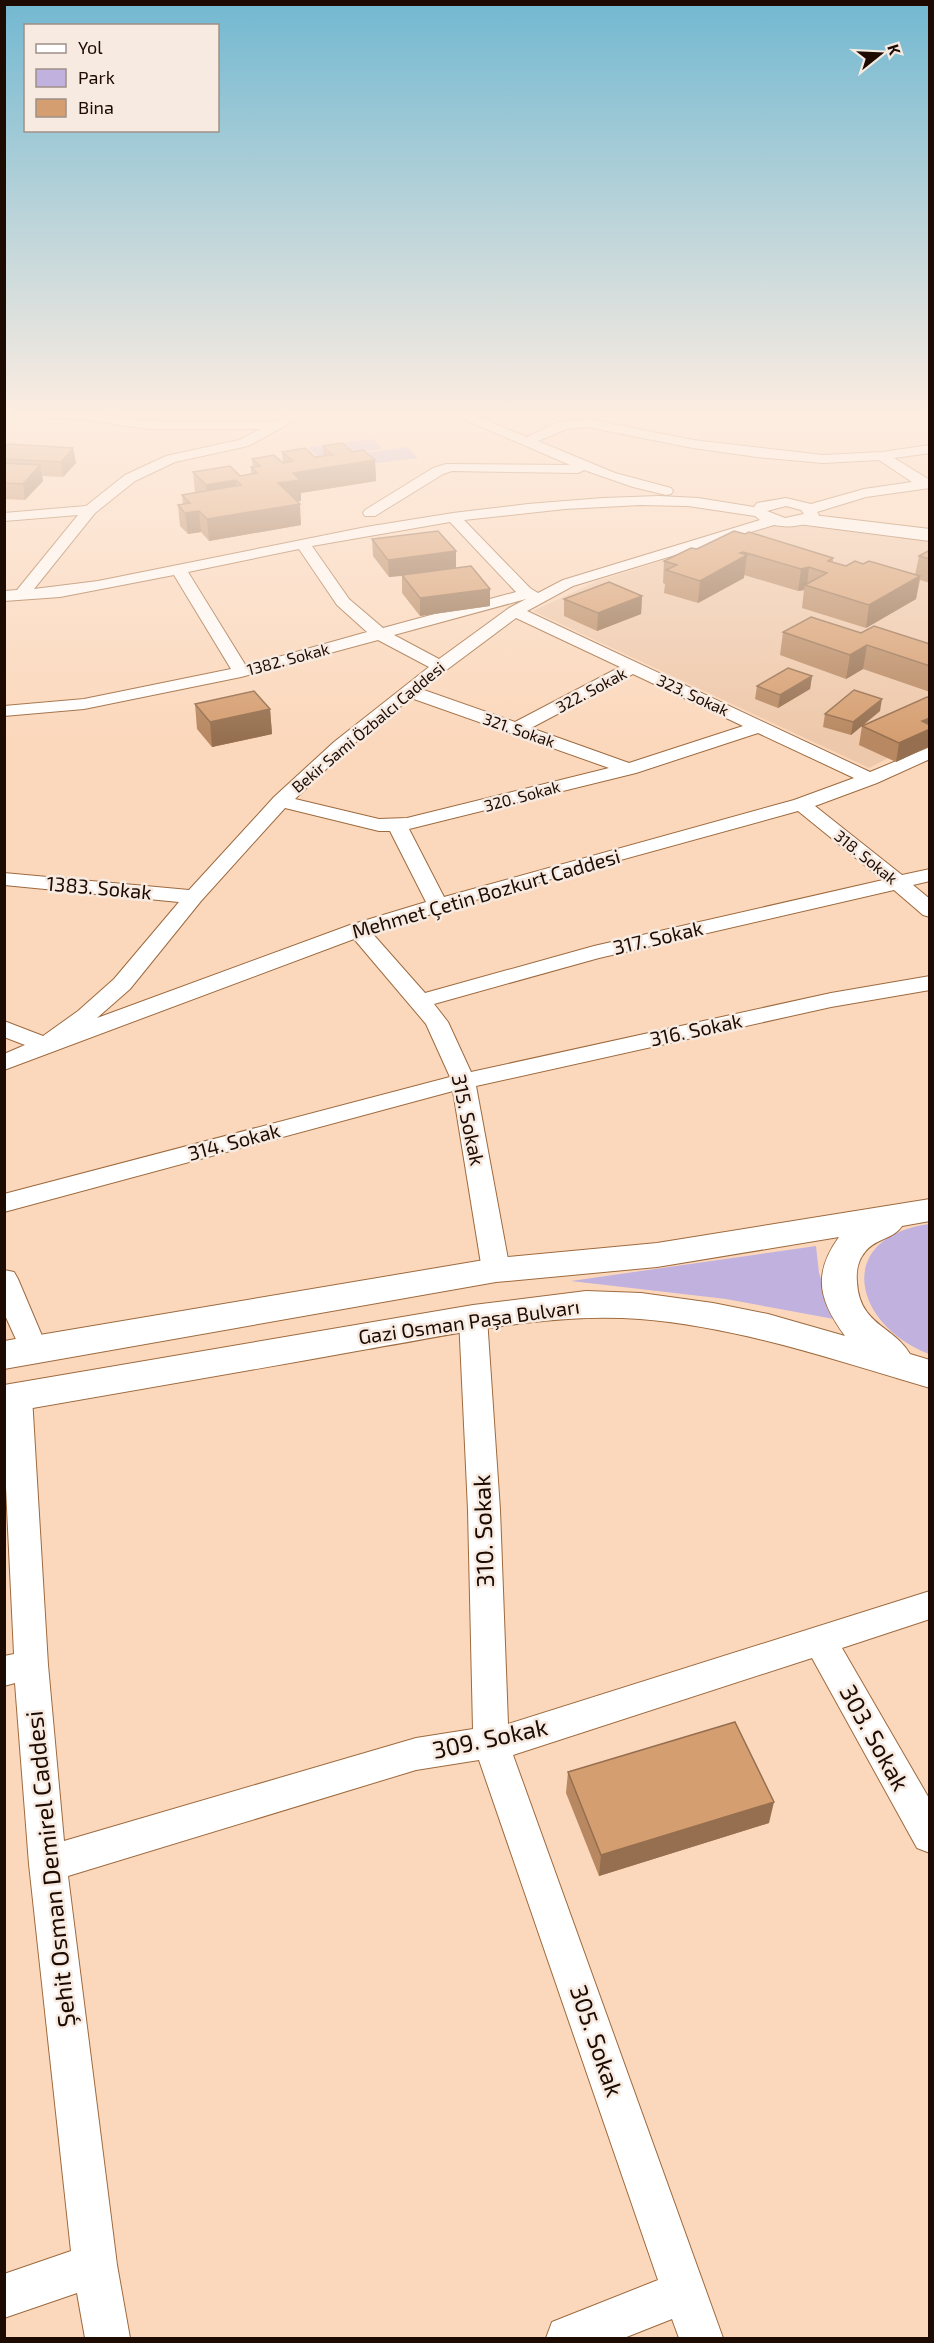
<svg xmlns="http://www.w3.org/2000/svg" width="934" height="2343" font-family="'Exo 2',sans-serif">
  <rect width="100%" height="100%" fill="#fbd8bc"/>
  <path fill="#eec8aa" d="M784 523 929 539V737L869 768 533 611 597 581Z"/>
  <path fill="#c1b1df" d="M373 439 383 449 318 457 308 447Z
    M407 447 418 458 354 466 344 456Z
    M929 1224H930L929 1354C854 1326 832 1238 929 1224Z
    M816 1246 819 1273 834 1319 726 1299 571 1281Z"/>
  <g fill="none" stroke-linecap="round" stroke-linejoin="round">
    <path stroke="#61beae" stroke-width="4.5" d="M922 412 930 414"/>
    <defs>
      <path id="minor" d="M5 412H86L148 421 275 422 294 412H311L248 446 175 462 135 481 95 513 34 589 98 581 366 527 453 513 528 504 603 498 659 496 698 498 754 507 757 503 786 498 811 504 864 489 912 482 879 460 823 463 757 457 693 448 587 427 567 429 538 441 615 473 671 488 673 491 671 494 666 495 633 487 584 470 578 473 452 471 443 474 375 516H365L363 513 365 510 433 468 446 464 570 465 447 412H466L527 437 559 422 587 419 693 440 823 455 882 452 930 445V453L894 458 930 480V488L866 497 817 512 819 515C808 527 789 528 774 525L573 586 527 611 870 772 930 747V759L877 783 815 806 902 875 930 869V881L913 885 930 899V917L923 915 894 890 599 958 434 1004 448 1022 471 1072 831 993 930 976V990L831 1007 476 1086 510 1270 506 1277 496 1279 486 1277 482 1270 453 1091 4 1212V1194L450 1077 426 1024 354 939 4 1070V1054L25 1045 4 1037V1021L43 1036 78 1011 114 979 179 902 4 885V873L189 890 274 797 334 742 429 667 378 640 241 677 84 709 4 716V706L84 699 231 669 174 575 60 597 4 601V591L17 590 78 515 4 521V513L86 506 125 475 166 456 239 440 261 429H148L78 419 11 416ZM640 505 688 506 755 516 760 520 563 580 538 593 530 588 464 520 565 509ZM786 506 801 510 804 514 785 518 767 511ZM450 522 516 592 383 628 349 599 312 546ZM299 549 337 605 367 632 246 666 188 572ZM526 599 509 608 439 659 394 635ZM516 618 620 667 515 722 421 689ZM633 674 743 726 629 763 531 728ZM411 698 609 768 407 818 379 819 295 799 346 750ZM758 733 854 778 794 800 444 897 409 829 636 773ZM285 808 379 831H390L426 902 350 925 97 1018 130 989 201 901ZM798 811 883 880 594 946 425 993 372 933 472 901Z
        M4 1270 14 1272 18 1279 48 1350 44 1357 34 1360 24 1357 4 1313Z
        M473 1308 483 1311 487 1318 500 1510 508 1724 930 1591V1619L842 1648 930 1800V1853L917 1848 812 1658 513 1755 723 2338H679L672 2319 624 2338H546L552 2322 658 2280 479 1760 416 1770 68 1876 117 2265 130 2338H85L77 2293 4 2318V2274L71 2251 29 1864 15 1683 4 1686V1656L14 1654 4 1446V1393L7 1389 17 1386 27 1389 32 1397 48 1665 64 1841 416 1738 473 1729 468 1510 459 1318 463 1311Z"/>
      <path id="major" d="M805 514 930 529V541L798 524 796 520 798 516Z
        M930 1199V1221L902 1226C894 1239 874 1239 865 1252 858 1260 856 1272 857 1282 859 1325 894 1326 910 1354L930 1360V1388C835 1360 739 1327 640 1319 550 1312 457 1334 368 1349 247 1371 126 1392 4 1413V1385L473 1305 586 1291 641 1293 713 1303 768 1314 845 1336C819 1300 812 1275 839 1237L657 1267 496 1282 4 1369V1341L496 1258 657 1243Z"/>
    </defs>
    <use href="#minor" stroke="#9e6a3e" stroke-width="2"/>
    <use href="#major" stroke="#9e6a3e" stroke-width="2"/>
    <use href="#minor" fill="#fff" fill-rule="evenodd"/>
    <use href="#major" fill="#fff" fill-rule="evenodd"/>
  </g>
  <path fill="#b78861" d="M323 446 352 452 375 460 376 481 301 493V501H298L301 525 209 541 201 532 188 534 180 526 178 505 183 504 182 495 195 492 193 472 240 476 251 474V467H253L252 459 283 463 282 452 315 457 323 456Z
    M4 448H73L76 463 63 477 42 476 43 481 25 500 4 499Z
    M734 531 833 558V562L846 566 863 564 915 575 919 556 930 550V583L920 580 916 599 866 628 802 608 804 590 798 591 744 575V578L698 603 664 593 665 584 663 583 664 561 697 549Z
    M372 539 456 551V568L490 589V606L420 616 402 593V576L389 577 373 556Z
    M642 596 641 614 597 631 564 616V599Z
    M783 632 861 633 930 644V692L863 669 846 679 780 655Z
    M812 676 810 689 778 708 755 699 757 686Z
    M930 698V746L896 762 859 745 862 726Z
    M195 704 270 709 272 734 212 747 197 729Z
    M880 711 851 735 823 727 825 714Z
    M568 1772 769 1823 599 1876 566 1793Z"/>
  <path fill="#956f4f" d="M73 448 76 463 63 477 61 462Z
    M375 460 376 481 301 493V501L280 504 278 483 293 473Z
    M40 465 43 481 25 500 23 484Z
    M236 480 238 501 208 506 206 485Z
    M300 504 301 525 209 541 207 519Z
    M199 511 201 532 188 534 185 513Z
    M456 551V569L389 577 388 560Z
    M743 552V557L747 555 744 578 698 603 700 581Z
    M809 567 807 585H805L804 590 798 591 801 569Z
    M920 576 916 599 866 628 869 605Z
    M490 589V606L420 616V598Z
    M642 596 641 614 597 631 598 613Z
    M867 645 863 669 846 679 850 655Z
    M812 676 810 689 778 708 780 695Z
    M882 699 880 711 851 735 853 722Z
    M270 709 272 734 212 747 210 722Z
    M930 718V746L896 762 899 743 922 721Z
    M774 1802 769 1823 599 1876 601 1855Z"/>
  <path fill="#d59e71" stroke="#956f4f" stroke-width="1.5" d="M342 443 352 452 363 450 375 460 293 473 300 480 278 483 300 504 207 519 199 511 185 513 178 505 190 503 182 495 241 485 236 480 206 485 193 472 230 466 240 476 257 473 251 467 260 466 252 459 274 455 283 463 293 461 282 452 305 448 315 457 333 455 323 446Z
    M8 444 73 448 61 462 4 459V448Z
    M4 463 40 465 23 484 4 483Z
    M438 531 456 551 388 560 372 539Z
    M734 531 745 534 749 532 833 558 828 561 846 566 855 561 863 564 869 561 920 576 869 605 805 585 827 573 809 567 801 569 743 552 740 553 747 555 700 581 666 570 677 565 664 561 691 548 697 549Z
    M930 550V559L919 556Z
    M471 566 490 589 420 598 402 575Z
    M609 582 642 596 598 613 564 599Z
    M811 617 861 633 874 626 930 644V666L867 645 850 655 783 632Z
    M788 668 812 676 780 695 757 686Z
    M854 690 882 699 853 722 825 714Z
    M254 691 270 709 210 722 195 704Z
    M927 697 930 698V718L922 721 930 725V729L899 743 862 726Z
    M735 1722 774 1802 601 1855 568 1772Z"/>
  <linearGradient id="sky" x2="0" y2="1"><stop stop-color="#72b8d1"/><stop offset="0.56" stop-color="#fdede1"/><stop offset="1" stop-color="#fdede1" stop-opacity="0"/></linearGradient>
  <rect width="934" height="740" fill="url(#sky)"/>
  <g text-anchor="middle" stroke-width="5" stroke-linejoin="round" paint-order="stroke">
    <g font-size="16" fill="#1d0a00" stroke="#f6eae1">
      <text transform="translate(288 659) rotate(-15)" y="6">1382. Sokak</text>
      <text transform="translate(591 690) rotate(-28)" y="6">322. Sokak</text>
      <text transform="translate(693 695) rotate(25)" y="6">323. Sokak</text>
      <text transform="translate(368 727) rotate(-40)" y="6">Bekir Sami Özbalcı Caddesi</text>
      <text transform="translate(519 730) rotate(19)" y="6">321. Sokak</text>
      <text transform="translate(522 796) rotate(-15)" y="6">320. Sokak</text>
      <text transform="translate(866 857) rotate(39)" y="6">318. Sokak</text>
    </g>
    <g font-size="20" fill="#1d0a00" stroke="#f6eae1">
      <text transform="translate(99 888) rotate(5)" y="7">1383. Sokak</text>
      <text transform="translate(486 894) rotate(-16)" y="7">Mehmet Çetin Bozkurt Caddesi</text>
      <text transform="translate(658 938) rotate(-13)" y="7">317. Sokak</text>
      <text transform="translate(696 1030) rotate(-12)" y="7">316. Sokak</text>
      <text transform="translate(468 1120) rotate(78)" y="7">315. Sokak</text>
      <text transform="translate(234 1142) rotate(-15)" y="7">314. Sokak</text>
      <text transform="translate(469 1322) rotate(-8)" y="7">Gazi Osman Paşa Bulvarı</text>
    </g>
    <g font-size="24" fill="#1d0a00" stroke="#f6eae1">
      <text transform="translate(484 1531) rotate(-92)" y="8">310. Sokak</text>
      <text transform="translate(874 1738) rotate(61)" y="8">303. Sokak</text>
      <text transform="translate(490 1739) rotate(-12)" y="8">309. Sokak</text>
      <text transform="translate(51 1869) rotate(-96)" y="8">Şehit Osman Demirel Caddesi</text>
      <text transform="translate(596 2041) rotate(71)" y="8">305. Sokak</text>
    </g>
  </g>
  <rect width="934" height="2343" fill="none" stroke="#1d0a00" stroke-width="12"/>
  <rect x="24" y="24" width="195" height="108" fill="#f6eae1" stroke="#9f9087" stroke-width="1.5"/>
  <rect x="36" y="44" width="30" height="9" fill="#ffffff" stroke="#9f9087" stroke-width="1.5"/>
  <text x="78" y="54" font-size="18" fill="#1d0a00">Yol</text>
  <rect x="36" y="69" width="30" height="18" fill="#c1b1df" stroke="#9f9087" stroke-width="1.5"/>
  <text x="78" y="84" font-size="18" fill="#1d0a00">Park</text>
  <rect x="36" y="99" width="30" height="18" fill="#d59e71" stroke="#9f9087" stroke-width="1.5"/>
  <text x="78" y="114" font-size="18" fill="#1d0a00">Bina</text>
  <g transform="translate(880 54) rotate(72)" stroke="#f6eae1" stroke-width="4.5" paint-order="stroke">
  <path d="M0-4.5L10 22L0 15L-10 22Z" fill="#1d0a00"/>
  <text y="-9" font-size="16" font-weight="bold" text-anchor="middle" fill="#1d0a00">K</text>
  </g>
</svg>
